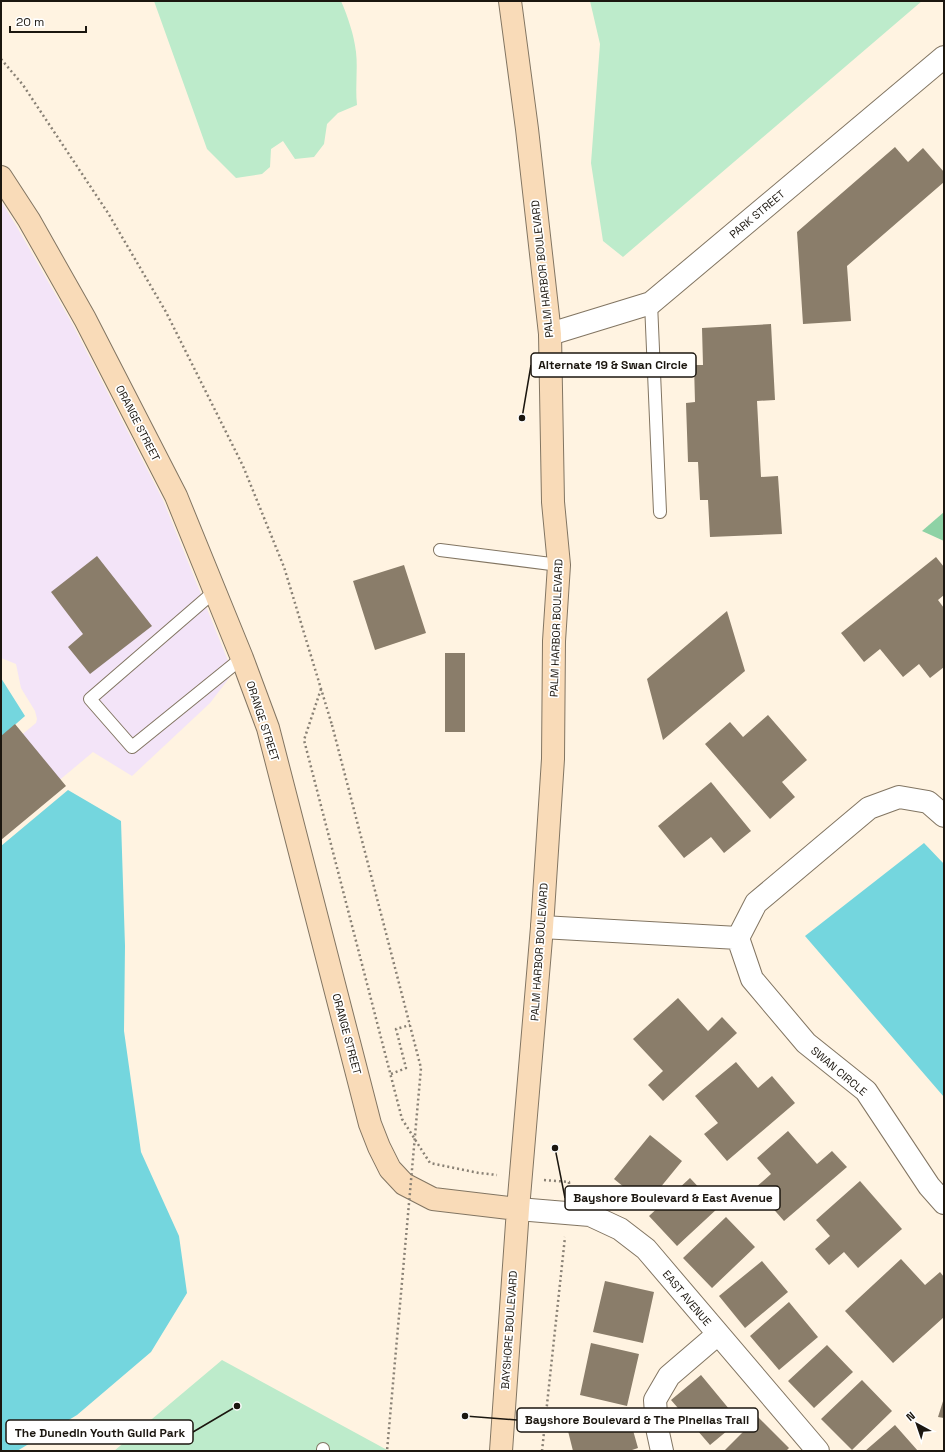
<svg xmlns="http://www.w3.org/2000/svg" width="945" height="1452" font-family="'Space Grotesk',sans-serif">
  <rect width="100%" height="100%" fill="#fff3e1"/>
  <path fill="#f3e4f8" d="M1 201 17 227 73 325 163 500 233 673 210 703 132 776 93 752 1 829V752L36 723 37 719 35 711 21 688 16 664 1 658Z"/>
  <path fill="#bdebcb" d="M154 1H341C348 17 354 35 356 52 358 69 355 87 357 105L338 113 327 124 324 144 314 157 295 159 283 141 271 149 270 167 262 174 236 178 207 149Z
    M590 1H922L623 257 603 241 591 163 600 44Z
    M222 1360 389 1451H114Z"/>
  <path fill="#8ed2a5" d="M944 512V541L922 531Z"/>
  <path fill="#74d6de" d="M1 678 25 716 1 737Z
    M68 790 121 821 125 946 124 1031 141 1152 179 1236 187 1293 151 1352 77 1415 17 1451H1V846Z
    M924 843 944 864V1097L805 936Z"/>
  <path fill="#8a7d6a" d="M895 147 908 162 923 148 944 172V182L847 266 851 321 803 324 797 232Z
    M771 324 775 400 757 401 761 477 778 476 782 534 710 537 708 500H700L698 462H688L686 403 695 402 694 365H703L702 328Z
    M97 556 152 626 90 674 68 647 83 634 51 592Z
    M936 557 944 567V595L938 600 944 608V667L930 678 919 664 903 677 880 649 864 662 841 633Z
    M404 565 426 633 375 650 353 581Z
    M727 611 745 671 663 740 647 679Z
    M445 653H465V732H445Z
    M768 715 807 760 782 782 795 797 770 819 705 744 730 722 743 737Z
    M15 724 66 786 1 840V736Z
    M711 782 751 831 724 853 711 837 684 858 658 826Z
    M678 998 708 1031 722 1017 737 1033 663 1101 648 1085 663 1071 633 1039Z
    M736 1062 758 1088 772 1076 795 1103 727 1161 704 1134 718 1123 695 1096Z
    M788 1131 817 1164 832 1151 847 1167 784 1221 755 1188 771 1174 757 1158Z
    M650 1135 682 1161 646 1205 614 1179Z
    M690 1178 718 1208 677 1246 649 1216Z
    M860 1181 902 1229 858 1268 844 1252 829 1265 815 1249 830 1236 816 1220Z
    M726 1217 755 1247 712 1288 683 1258Z
    M901 1259 925 1285 940 1272 944 1277V1317L893 1363 845 1311Z
    M762 1261 788 1292 745 1328 719 1296Z
    M605 1281 654 1292 643 1343 593 1332Z
    M789 1302 818 1337 779 1370 750 1336Z
    M591 1343 639 1354 627 1406 580 1395Z
    M827 1345 853 1372 814 1408 788 1381Z
    M701 1375 739 1421 710 1445 671 1400Z
    M862 1380 892 1411 852 1450 821 1419Z
    M944 1398V1418L938 1417Z
    M627 1409 638 1448 629 1451H573L567 1427Z
    M758 1417 789 1448 786 1451H724Z
    M895 1425 918 1451H865Z"/>
  <g fill="none" stroke-linecap="round" stroke-linejoin="round">
    <defs>
      <path id="lane" d="M651 303 660 512
        M440 550 559 565
        M215 591 90 699 132 747 242 658
        M323 1451V1449"/>
      <path id="street" d="M550 334 651 303 944 57
        M944 816 928 802 899 797 869 808 756 903 738 938 752 979 806 1043 866 1091 929 1186 944 1203
        M542 927 738 938
        M518 1209 590 1215 620 1229 646 1249 818 1451
        M662 1451 657 1428 655 1400 669 1376 718 1334"/>
      <path id="secondary" d="M1 177 29 220 85 319 176 496 242 658 268 728 370 1124 379 1147 390 1169 404 1184 433 1199 518 1209
        M501 1451 518 1209 542 927 553 759 554 641 559 565 553 502 550 334 527 129 510 1"/>
    </defs>
    <use href="#lane" stroke="#827562" stroke-width="14"/>
    <use href="#street" stroke="#827562" stroke-width="24"/>
    <use href="#secondary" stroke="#827562" stroke-width="24"/>
    <path stroke="#898175" stroke-width="2.5" stroke-dasharray="2 3" stroke-linecap="butt" d="M1 59 23 85 108 213 166 312 243 466 284 567 332 725
      M321 689 304 740 402 1119 430 1163 479 1173 497 1175
      M391 1074 406 1068 396 1029 410 1025
      M544 1180 569 1182V1190
      M542 1451 565 1237"/>
    <use href="#lane" stroke="#fff" stroke-width="12"/>
    <use href="#street" stroke="#fff" stroke-width="22"/>
    <use href="#secondary" stroke="#f9dbb8" stroke-width="22"/>
    <path stroke="#898175" stroke-width="2.5" stroke-dasharray="2 3" stroke-linecap="butt" d="M332 725 421 1068 387 1451"/>
  </g>
  <g text-anchor="middle" stroke-width="3.5" stroke-linejoin="round" paint-order="stroke">
    <g font-size="11" fill="#1b160f" stroke="#fff">
      <text transform="translate(757 214) rotate(-40)" y="4">PARK STREET</text>
      <text transform="translate(542 269) rotate(-96)" y="4">PALM HARBOR BOULEVARD</text>
      <text transform="translate(138 423) rotate(63)" y="4">ORANGE STREET</text>
      <text transform="translate(556 628) rotate(-88)" y="4">PALM HARBOR BOULEVARD</text>
      <text transform="translate(263 721) rotate(72)" y="4">ORANGE STREET</text>
      <text transform="translate(539 952) rotate(-86)" y="4">PALM HARBOR BOULEVARD</text>
      <text transform="translate(347 1034) rotate(75)" y="4">ORANGE STREET</text>
      <text transform="translate(839 1071) rotate(40)" y="4">SWAN CIRCLE</text>
      <text transform="translate(687 1298) rotate(50)" y="4">EAST AVENUE</text>
      <text transform="translate(509 1330) rotate(-86)" y="4">BAYSHORE BOULEVARD</text>
    </g>
  </g>
  <path fill="none" stroke="#1b160f" stroke-width="1.5" d="M522 418L531 365M555 1148L565 1198M465 1416L517 1420M237 1406L193 1432"/>
  <g fill="#1b160f" stroke="#fff" stroke-width="1.5">
    <circle cx="522" cy="418" r="4"/>
    <circle cx="555" cy="1148" r="4"/>
    <circle cx="465" cy="1416" r="4"/>
    <circle cx="237" cy="1406" r="4"/>
  </g>
  <g fill="#fff" stroke="#1b160f" stroke-width="1.5">
    <rect x="531" y="353" width="165" height="24" rx="4"/>
    <rect x="565" y="1186" width="215" height="24" rx="4"/>
    <rect x="517" y="1408" width="241" height="24" rx="4"/>
    <rect x="6" y="1420" width="187" height="24" rx="4"/>
  </g>
  <g font-size="12" text-anchor="middle" font-weight="bold" fill="#1b160f">
    <text x="613" y="369">Alternate 19 &amp; Swan Circle</text>
    <text x="673" y="1202">Bayshore Boulevard &amp; East Avenue</text>
    <text x="637" y="1424">Bayshore Boulevard &amp; The Pinellas Trail</text>
    <text x="100" y="1437">The Dunedin Youth Guild Park</text>
  </g>
  <rect width="945" height="1452" fill="none" stroke="#1b160f" stroke-width="4"/>
  <g transform="translate(917 1424) rotate(320)" stroke="#ffffff" stroke-width="3" paint-order="stroke">
  <path d="M0-3L7 15L0 10L-7 15Z" fill="#1b160f"/>
  <text y="-6" font-size="11" font-weight="bold" text-anchor="middle" fill="#1b160f">N</text>
  </g>
  <path d="M10 26v6h76v-6" fill="none" stroke="#1b160f" stroke-width="2"/>
  <text x="16" y="26" font-size="12" fill="#1b160f" stroke="#ffffff" stroke-width="3" paint-order="stroke">20 m</text>
</svg>
